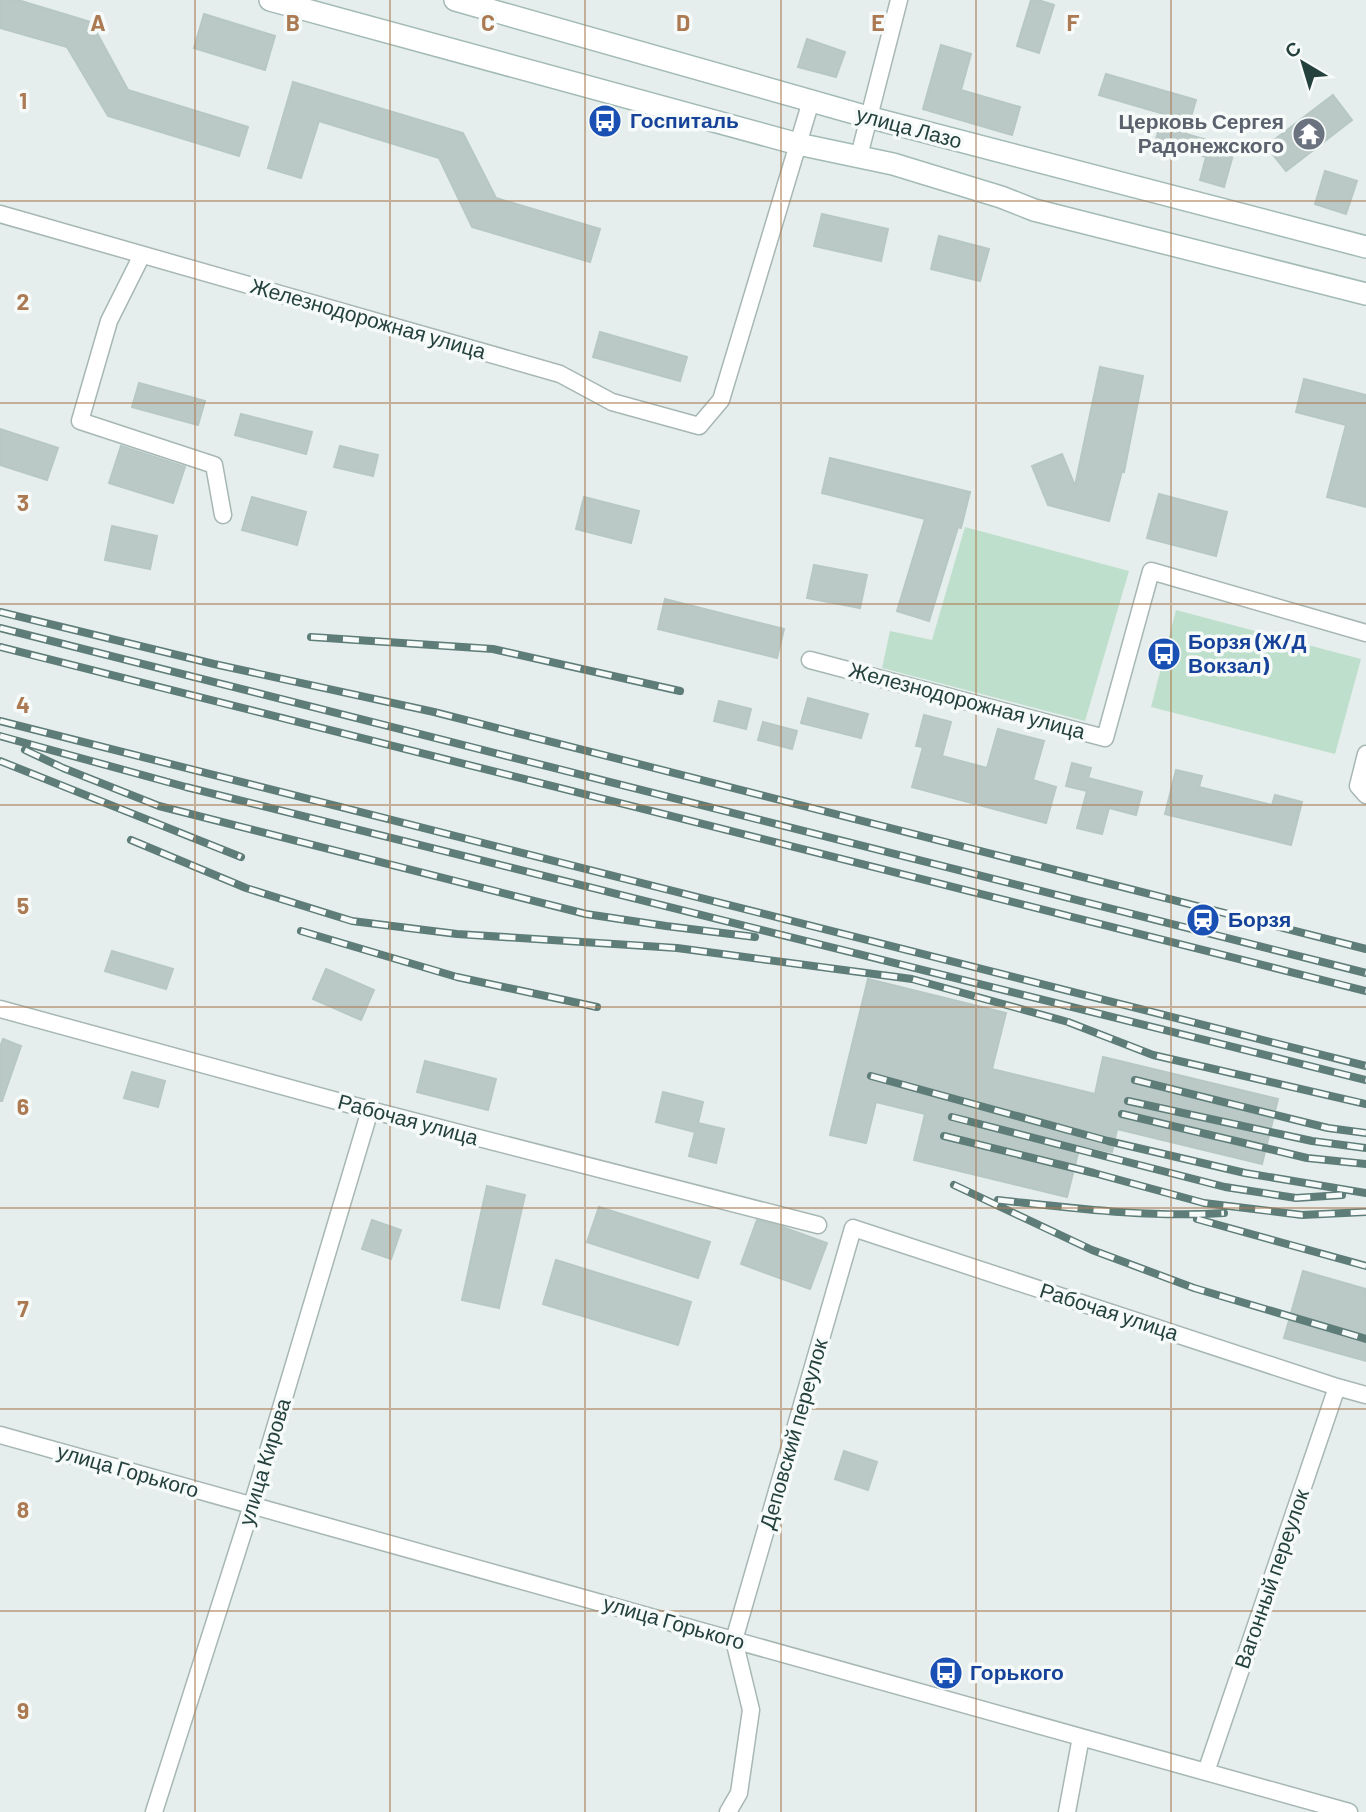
<svg xmlns="http://www.w3.org/2000/svg" width="1366" height="1812" font-family="Barlow,sans-serif">
  <rect width="100%" height="100%" fill="#e5eeec"/>
  <path fill="#bedfcc" d="M965 527 1129 571 1085 721 882 668 890 631 932 640Z
    M1176 610 1361 659 1335 754 1151 707Z"/>
  <path fill="#bac9c5" stroke="#b7c8c4" stroke-width="2" d="M0 0H18L91 22 128 90 248 127 239 156 108 116 67 47 0 28Z
    M1031 0H1038L1054 5 1039 53 1017 46Z
    M204 14 275 36 265 70 194 48Z
    M807 39 845 52 836 77 798 67Z
    M941 45 971 54 961 90 1020 107 1012 135 923 109Z
    M1106 74 1196 100 1186 134 1235 148 1224 187 1200 180 1206 157 1155 142 1164 114 1099 95Z
    M293 82 463 133 496 198 600 229 590 262 472 227 439 158 319 121 301 178 268 168Z
    M1333 95 1352 120 1286 171 1266 146Z
    M1325 171 1357 181 1346 214 1315 204Z
    M822 214 888 229 881 261 814 246Z
    M939 236 989 249 980 281 931 269Z
    M600 332 687 357 680 381 593 357Z
    M1100 367 1143 376 1124 472 1122 471 1109 521 1048 505 1032 466 1062 454 1075 486Z
    M1304 379 1366 395V507L1327 497 1346 425 1296 412Z
    M139 383 205 401 198 425 132 407Z
    M241 414 312 432 306 454 235 435Z
    M0 429 58 448 47 480 0 465Z
    M121 446 185 467 173 503 109 483Z
    M340 446 378 455 373 476 334 467Z
    M830 458 970 492 961 528 958 527 929 621 897 611 925 519 822 493Z
    M1159 494 1227 512 1216 556 1147 538Z
    M252 497 306 512 297 545 242 530Z
    M584 497 639 511 631 543 576 529Z
    M112 526 157 536 150 569 105 560Z
    M814 565 867 575 860 608 807 598Z
    M665 599 784 629 777 658 658 629Z
    M808 698 868 714 861 738 801 723Z
    M719 701 751 709 746 729 714 721Z
    M924 715 951 722 942 756 987 768 998 729 1044 741 1033 780 1056 787 1046 823 912 787 923 747 916 746Z
    M763 722 797 731 792 749 758 740Z
    M1072 763 1091 768 1088 778 1142 792 1136 815 1109 808 1102 834 1077 828 1087 791 1066 786Z
    M1176 770 1202 776 1199 787 1272 805 1275 795 1302 802 1291 845 1165 814Z
    M112 951 173 969 166 989 105 971Z
    M326 969 374 990 361 1020 313 999Z
    M868 979 1006 1013 992 1069 1095 1094 1103 1057 1278 1099 1262 1164 1117 1129 1112 1152 1080 1145 1067 1197 914 1160 925 1114 876 1102 866 1143 830 1135Z
    M3 1039 21 1046 2 1101H0V1047Z
    M425 1061 496 1079 488 1110 417 1092Z
    M132 1072 165 1081 158 1107 124 1098Z
    M663 1092 703 1102 698 1123 724 1129 716 1163 689 1156 695 1132 656 1122Z
    M487 1186 525 1195 499 1308 462 1300Z
    M599 1207 710 1242 698 1278 587 1242Z
    M372 1220 401 1230 391 1259 362 1249Z
    M757 1220 777 1225 827 1243 810 1289 741 1264Z
    M556 1260 691 1302 678 1345 543 1304Z
    M1303 1271 1366 1289V1361L1284 1338Z
    M844 1451 877 1462 868 1490 835 1479Z"/>
  <g fill="none" stroke-linecap="round" stroke-linejoin="round">
    <defs>
      <path id="street" d="M859 156 899 0
        M0 214 560 374 612 402 699 426 721 400 811 101
        M142 255 109 321 80 421 214 465 223 515
        M810 660 1105 738 1151 571 1366 633
        M1366 754 1358 786 1366 795
        M0 1009 370 1110 818 1225
        M0 1435 1349 1812
        M1206 1772 1337 1387
        M154 1812 252 1505 370 1110
        M728 1812 739 1793 751 1710 734 1640 853 1228 1337 1387 1366 1395
        M1067 1812 1081 1737"/>
      <path id="secondary" d="M270 0 798 144 893 164 1001 197 1034 210 1366 294
        M455 0 868 117 1366 247"/>
    </defs>
    <use href="#street" stroke="#a7b7b4" stroke-width="19"/>
    <use href="#secondary" stroke="#a3bab5" stroke-width="24"/>
    <use href="#street" stroke="#fff" stroke-width="16"/>
    <use href="#secondary" stroke="#fff" stroke-width="21"/>
    <defs>
      <path id="rail" d="M0 612 214 664 434 712 1366 949
        M0 628 1366 973
        M311 637 493 649 680 691
        M0 647 1366 991
        M0 721 1366 1066
        M0 736 186 787 1366 1080
        M25 750 63 768 159 806 586 914 666 926 755 937
        M0 761 241 857
        M131 840 246 888 352 921 457 934 677 948 912 979 1068 1022 1153 1055 1366 1104
        M301 931 457 977 597 1007
        M871 1076 1108 1141 1245 1173 1366 1193
        M1135 1080 1328 1128 1366 1133
        M1128 1101 1312 1141 1366 1148
        M1122 1114 1307 1158 1366 1164
        M952 1117 1225 1187 1296 1198 1342 1195
        M944 1136 1094 1173 1204 1203 1302 1215 1366 1212
        M954 1185 1092 1250 1194 1288 1366 1339
        M998 1200C1073 1208 1149 1218 1224 1213
        M1197 1219 1366 1266"/>
    </defs>
    <use href="#rail" stroke="#5e7c78" stroke-width="8"/>
    <use href="#rail" stroke="#f6faf9" stroke-width="5" stroke-dasharray="16" stroke-linecap="butt"/>
  </g>
  <path fill="none" stroke="#ab7a52" stroke-width="2" stroke-opacity="0.55" d="M195 0V1812M390 0V1812M585 0V1812M781 0V1812M976 0V1812M1171 0V1812M0 201H1366M0 403H1366M0 604H1366M0 805H1366M0 1007H1366M0 1208H1366M0 1409H1366M0 1611H1366"/>
  <defs>
    <symbol id="bus-disc" viewBox="-11 -11 22 22"><circle r="9.5" fill="#1a4fb4" stroke="#f6faf9"/><path d="M-5-6H5V4H4V6H2V4H-2V6H-4V4H-5ZM-3.5-4V0h7V-4ZM-3.5 1.2v1.5H-2V1.2ZM2 1.2v1.5H3.5V1.2Z" fill="#fff"/></symbol>
    <symbol id="temple-disc" viewBox="-11 -11 22 22"><circle r="9.5" fill="#6b7280" stroke="#f6faf9"/><path d="M0-6L5-2H3V0L6.5 2.5H4V6H1.5V3h-3V6H-4V2.5H-6.5L-3 0V-2H-5Z" fill="#fff"/></symbol>
    <symbol id="station-disc" viewBox="-11 -11 22 22"><circle r="9.5" fill="#1a4fb4" stroke="#f6faf9"/><path d="M-3-6H3Q5-6 5-4V2Q5 4 3 4L4.5 6H3L1.5 4h-3L-3 6H-4.5L-3 4Q-5 4-5 2V-4Q-5-6-3-6ZM-3.5-4v3h7v-3ZM-3.5 1v1.5H-2V1ZM2 1v1.5H3.5V1Z" fill="#fff"/></symbol>
  </defs>
  <g fill-rule="evenodd">
    <use href="#bus-disc" x="586" y="102" width="38" height="38"/>
    <use href="#temple-disc" x="1290" y="115" width="38" height="38"/>
    <use href="#bus-disc" x="1145" y="635" width="38" height="38"/>
    <use href="#station-disc" x="1184" y="901" width="38" height="38"/>
    <use href="#bus-disc" x="927" y="1654" width="38" height="38"/>
  </g>
  <g text-anchor="middle" stroke-width="7" stroke-linejoin="round" paint-order="stroke">
    <g font-size="21" font-weight="bold" fill="#164399" stroke="#f6faf9" text-anchor="start">
      <text x="630" y="128">Госпиталь</text>
      <text x="1188" y="649">Борзя (Ж/Д<tspan x="1188" dy="24">Вокзал)</tspan></text>
      <text x="1228" y="927">Борзя</text>
      <text x="970" y="1680">Горького</text>
    </g>
    <g font-size="21" font-weight="bold" fill="#5b616d" stroke="#f6faf9" text-anchor="end">
      <text x="1284" y="129">Церковь Сергея<tspan x="1284" dy="24">Радонежского</tspan></text>
    </g>
    <g font-size="21" fill="#24413d" stroke="#f6faf9">
      <text transform="translate(909 128) rotate(15)" y="7">улица Лазо</text>
      <text transform="translate(368 319) rotate(16)" y="7">Железнодорожная улица</text>
      <text transform="translate(967 701) rotate(15)" y="7">Железнодорожная улица</text>
      <text transform="translate(408 1120) rotate(15)" y="7">Рабочая улица</text>
      <text transform="translate(1109 1312) rotate(18)" y="7">Рабочая улица</text>
      <text transform="translate(794 1434) rotate(-74)" y="7">Деповский переулок</text>
      <text transform="translate(265 1462) rotate(-73)" y="7">улица Кирова</text>
      <text transform="translate(128 1471) rotate(16)" y="7">улица Горького</text>
      <text transform="translate(1272 1579) rotate(-71)" y="7">Вагонный переулок</text>
      <text transform="translate(674 1623) rotate(16)" y="7">улица Горького</text>
    </g>
  </g>
  <g font-size="23" text-anchor="middle" font-weight="bold" fill="#ab7a52" stroke="#f6faf9" stroke-width="7" stroke-linejoin="round" paint-order="stroke">
    <text x="98" y="31">A</text>
    <text x="293" y="31">B</text>
    <text x="488" y="31">C</text>
    <text x="683" y="31">D</text>
    <text x="878" y="31">E</text>
    <text x="1073" y="31">F</text>
    <text x="23" y="109">1</text>
    <text x="23" y="310">2</text>
    <text x="23" y="511">3</text>
    <text x="23" y="713">4</text>
    <text x="23" y="914">5</text>
    <text x="23" y="1115">6</text>
    <text x="23" y="1317">7</text>
    <text x="23" y="1518">8</text>
    <text x="23" y="1719">9</text>
  </g>
  <g transform="translate(1303 63) rotate(322)" stroke="#f6faf9" stroke-width="5" paint-order="stroke">
  <path d="M0-5L12 26L0 18L-12 26Z" fill="#24413d"/>
  <text y="-10" font-size="19" font-weight="bold" text-anchor="middle" fill="#24413d">С</text>
  </g>
</svg>
